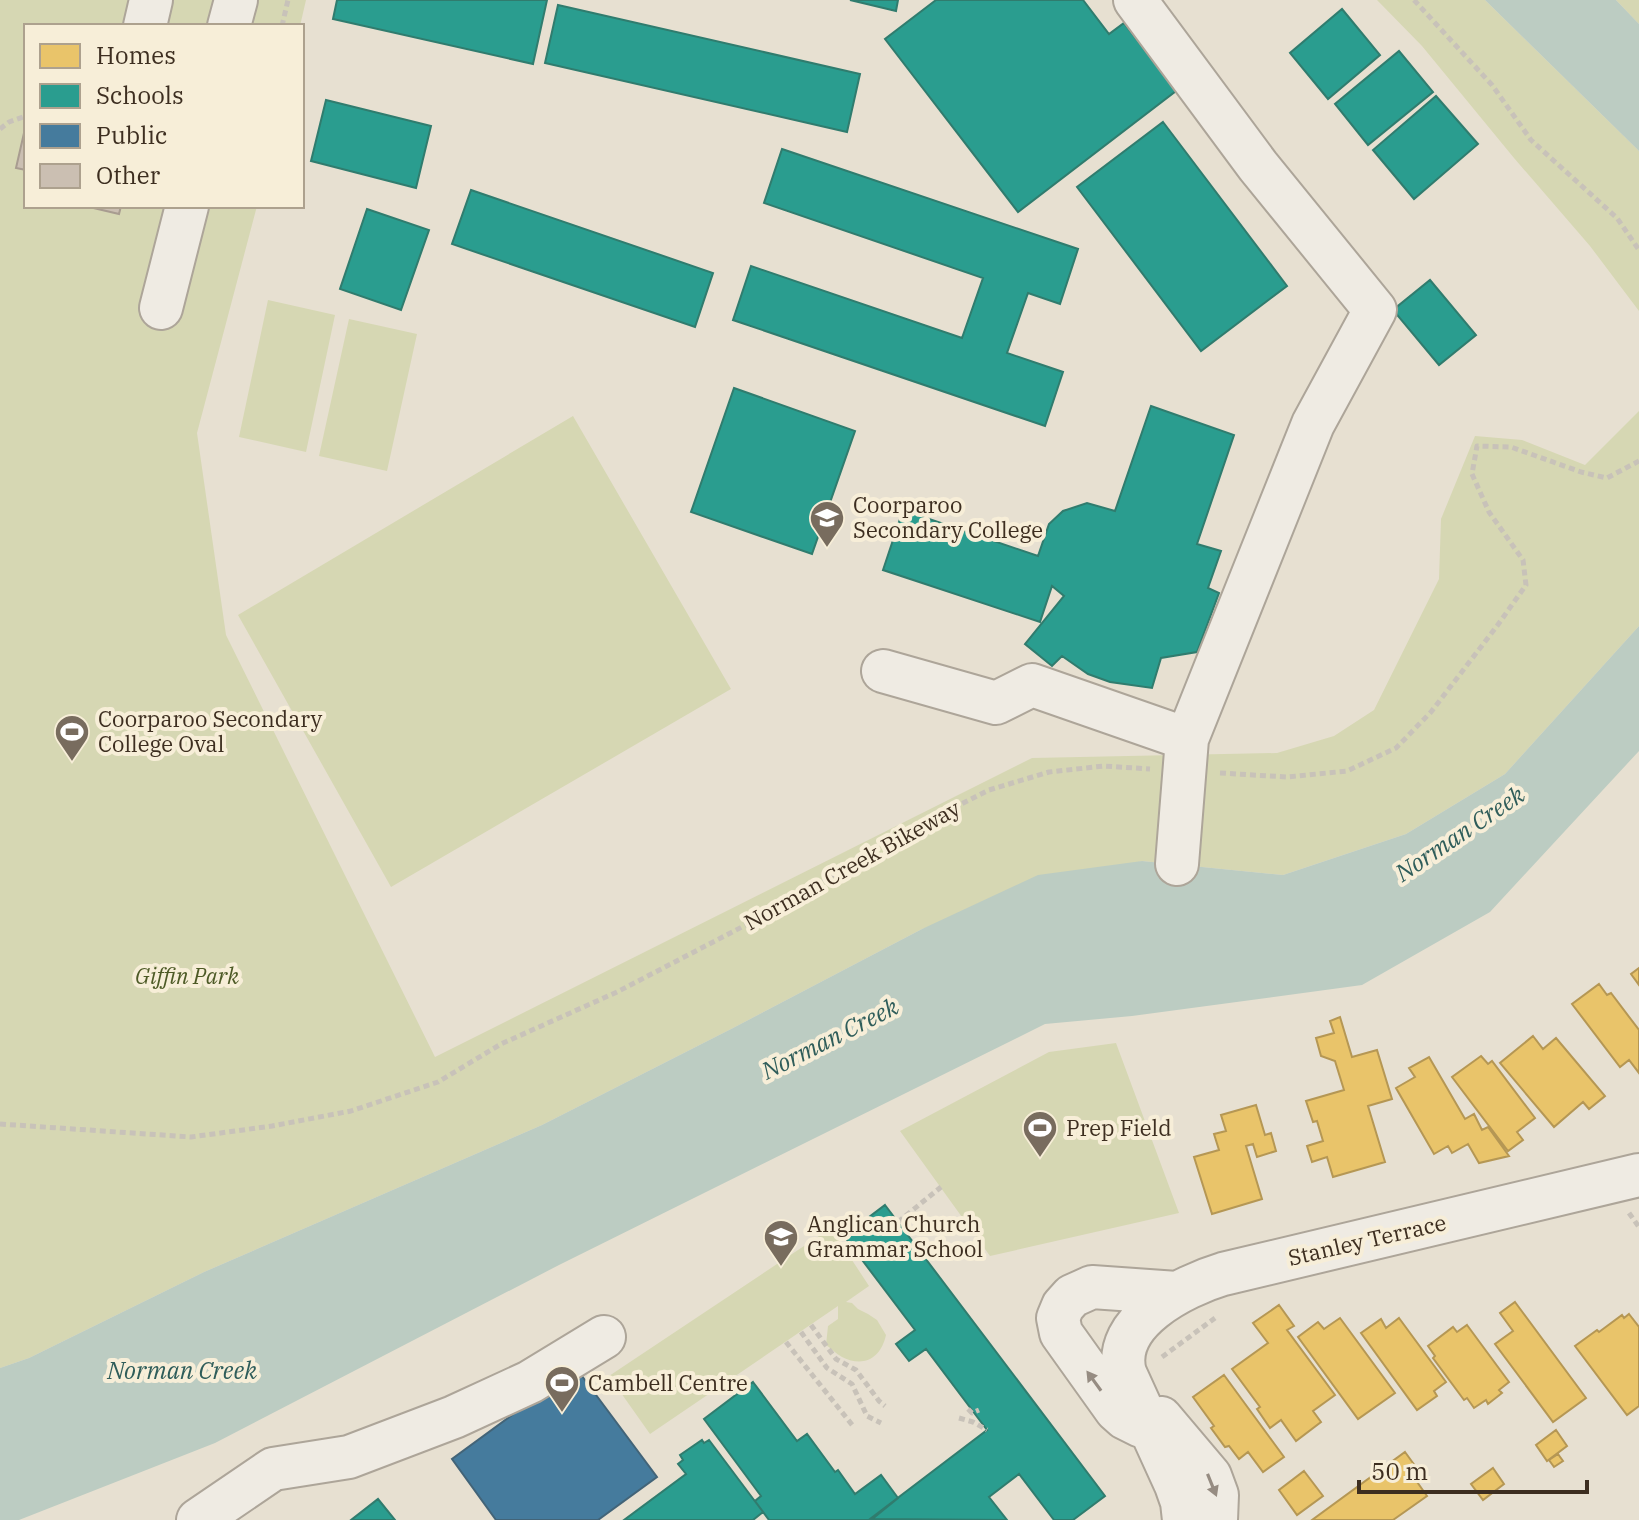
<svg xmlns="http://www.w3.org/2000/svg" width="1639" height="1520" font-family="'IBM Plex Serif',serif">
  <rect width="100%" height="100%" fill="#e7e0d1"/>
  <path fill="#d6d7b3" d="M0 0H306L300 26H26V206H257L197 433 226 635 435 1057 1032 758 1277 753 1334 736 1374 710 1439 579 1441 519 1475 436 1522 440 1585 465 1639 411V626L1505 774 1406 834 1283 875 1142 861 922 929 733 1028 542 1125 204 1272 29 1358 0 1368Z
    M1377 0H1485L1639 151V311L1590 246 1514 158 1422 46Z
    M1616 0H1639V24Z
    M268 300 335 315 306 452 239 437Z
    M349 319 417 334 387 471 319 456Z
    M573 416 731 689 391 887 238 615Z
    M1116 1043 1179 1213 990 1256 900 1131 1049 1052Z
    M831 1228 869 1286 846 1302 852 1303 858 1309 868 1314 877 1320 886 1335C881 1358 864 1368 842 1357 836 1354 831 1348 826 1345L828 1326 838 1319V1306L650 1434 609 1376Z"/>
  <path fill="#bcccc2" d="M1485 0H1616L1639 24V151Z
    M1639 626V751L1490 912 1362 985 1132 1016 1045 1024 559 1265 215 1443 19 1520H0V1368L29 1358 204 1272 542 1125 733 1028 922 929 1038 875 1142 861 1283 875 1406 834 1505 774Z"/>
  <path fill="#e9c46a" stroke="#b59754" stroke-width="2" d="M1639 968V985L1631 974Z
    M1599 984 1607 995 1611 993 1639 1030V1073L1629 1060 1620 1067 1572 1004Z
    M1340 1017 1352 1057 1377 1050 1392 1099 1368 1106 1385 1162 1333 1177 1327 1157 1312 1162 1307 1146 1323 1141 1317 1121 1313 1122 1306 1101 1344 1090 1335 1061 1321 1056 1316 1038 1334 1033 1330 1021Z
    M1533 1036 1543 1049 1556 1038 1605 1096 1589 1109 1583 1102 1554 1127 1500 1063Z
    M1481 1056 1488 1064 1492 1061 1535 1118 1517 1132 1523 1140 1508 1151 1452 1077Z
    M1429 1057 1465 1119 1474 1114 1482 1130 1488 1127 1509 1156 1479 1163 1468 1144 1452 1153 1448 1146 1434 1154 1396 1088 1415 1077 1409 1068Z
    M1256 1105 1265 1135 1271 1133 1276 1151 1257 1157 1253 1144 1246 1146 1262 1199 1212 1214 1194 1157 1219 1150 1214 1134 1226 1131 1221 1115Z
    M1515 1302 1586 1398 1553 1422 1495 1344 1513 1331 1500 1313Z
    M1279 1305 1294 1326 1287 1330 1335 1395 1313 1411 1321 1422 1296 1441 1281 1420 1270 1428 1257 1409 1260 1407 1232 1369 1268 1343 1253 1323Z
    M1629 1314 1639 1327V1406L1627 1415 1575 1346 1597 1330 1599 1332 1622 1315 1624 1318Z
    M1340 1318 1395 1393 1358 1419 1298 1337 1318 1322 1324 1329Z
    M1399 1318 1446 1382 1434 1391 1437 1396 1417 1410 1361 1333 1381 1319 1386 1328Z
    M1467 1325 1509 1382 1499 1390 1502 1393 1488 1404 1486 1400 1474 1408 1467 1398 1464 1400 1433 1358 1435 1356 1428 1346 1453 1327 1457 1332Z
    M1224 1375 1284 1457 1263 1472 1248 1452 1239 1459 1229 1446 1225 1447 1211 1428 1214 1426 1193 1397Z
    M1556 1430 1567 1446 1547 1461 1536 1445Z
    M1405 1452 1421 1474 1415 1479 1427 1496 1393 1520H1312Z
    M1558 1454 1563 1461 1554 1467 1549 1460Z
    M1493 1468 1504 1484 1483 1500 1471 1484Z
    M1304 1471 1323 1496 1297 1515 1279 1490Z"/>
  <path fill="#2a9d8f" stroke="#307c6e" stroke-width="2" d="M337 0H547L533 64 333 19Z
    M850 0H898L896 11Z
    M936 0H1083L1109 34 1124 23 1176 91 1018 212 885 39Z
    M558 5 860 74 847 132 545 63Z
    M1342 9 1380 55 1328 99 1290 53Z
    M1399 51 1433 92 1368 145 1335 104Z
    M1436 96 1478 144 1414 199 1373 150Z
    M326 100 431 126 416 188 311 161Z
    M1163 122 1287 286 1201 351 1077 187Z
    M782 149 1078 249 1060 304 1028 293 1007 353 1063 372 1045 426 733 320 751 266 962 338 983 278 764 203Z
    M471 190 713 273 695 327 452 244Z
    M367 209 429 230 401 310 340 289Z
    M1430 280 1476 335 1439 365 1393 310Z
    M734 388 855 431 812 554 691 512Z
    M1151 406 1234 435 1197 544 1221 551 1208 588 1219 593 1197 652 1161 658 1152 688 1110 682 1088 674 1062 656 1052 666 1025 644 1064 596 1052 586 1040 622 883 570 903 510 1038 556 1049 524 1063 511 1087 503 1115 511Z
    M885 1205 1105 1496 1073 1520H1054L1019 1474 989 1497 1007 1520 870 1519 987 1430 926 1349 909 1361 896 1344 915 1330 844 1236Z
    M753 1382 797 1441 807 1434 835 1472 838 1470 855 1494 881 1475 898 1498 871 1520H769L755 1501 761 1496 704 1419Z
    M702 1440 704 1443 709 1440 763 1512 753 1520H624L686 1474 678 1464 683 1460 680 1455Z
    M378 1499 395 1520H351Z"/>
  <path fill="#457b9d" stroke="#436478" stroke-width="2" d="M576 1368 657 1477 598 1520H496L452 1459Z"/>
  <path fill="#cbbfb2" stroke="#a89c90" stroke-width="2" d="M24 133H26V170L16 168Z
    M85 206H121L119 214Z"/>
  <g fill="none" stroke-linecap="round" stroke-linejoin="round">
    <defs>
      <path id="minor" d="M145 26 151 0
        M229 26 236 0
        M161 308 187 206
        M883 671 996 703 1032 685 1187 739 1313 424 1375 310 1258 166 1135 0
        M1177 864 1187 739
        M1161 1418 1210 1476 1217 1495 1216 1520
        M1141 1426 1125 1418 1116 1410 1061 1333 1058 1318 1063 1306 1072 1296 1092 1287 1177 1293
        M198 1520 273 1469 349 1457 454 1417 530 1382 604 1337
        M1184 1520 1182 1502 1176 1485 1125 1373C1111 1322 1183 1286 1223 1274L1639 1175"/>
    </defs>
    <use href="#minor" stroke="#ada599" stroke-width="46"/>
    <path stroke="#c8c2b9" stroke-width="5" stroke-dasharray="6 4" stroke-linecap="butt" d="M1414 0 1492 85 1531 140 1617 218 1639 250
      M282 26 288 0
      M0 129 9 122 26 116
      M1220 773 1287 777 1347 771 1396 748 1431 712 1497 626 1526 585 1523 560 1489 512 1472 474 1477 446 1511 447 1581 472 1607 478 1639 461
      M0 1124 191 1137 272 1126 351 1111 438 1082 501 1044 617 992 811 891 862 854 989 790 1049 772 1104 766 1150 769
      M1629 1213 1639 1227
      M898 1222 941 1187
      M811 1325 836 1359 856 1370 879 1401 885 1406
      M801 1332 827 1368 852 1384 867 1416 881 1423
      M786 1342 853 1426
      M1162 1357 1215 1318
      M968 1409 972 1413 979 1410
      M959 1418 973 1422 987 1430"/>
    <use href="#minor" stroke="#efebe3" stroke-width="42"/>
  </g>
  <defs><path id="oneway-solid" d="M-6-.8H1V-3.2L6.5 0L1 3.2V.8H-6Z" transform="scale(2)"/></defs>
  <g fill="#968c82">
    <use href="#oneway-solid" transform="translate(1094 1381) rotate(-126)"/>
    <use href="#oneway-solid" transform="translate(1212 1485) rotate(68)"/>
  </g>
  <defs>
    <symbol id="school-pin" viewBox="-11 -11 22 30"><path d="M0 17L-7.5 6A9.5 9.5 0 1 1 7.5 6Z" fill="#786c5e" stroke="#f7eed8"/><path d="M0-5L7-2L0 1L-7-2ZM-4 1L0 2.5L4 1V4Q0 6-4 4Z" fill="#fff"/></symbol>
    <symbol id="stadium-pin" viewBox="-11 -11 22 30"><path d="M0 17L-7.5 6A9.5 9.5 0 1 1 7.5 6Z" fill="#786c5e" stroke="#f7eed8"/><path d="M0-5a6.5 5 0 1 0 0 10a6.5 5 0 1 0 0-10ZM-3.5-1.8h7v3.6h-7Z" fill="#fff"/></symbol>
  </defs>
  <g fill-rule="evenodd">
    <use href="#school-pin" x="807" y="498" width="40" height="54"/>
    <use href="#stadium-pin" x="52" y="712" width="40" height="54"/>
    <use href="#stadium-pin" x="1020" y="1108" width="40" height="54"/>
    <use href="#school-pin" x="761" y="1217" width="40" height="54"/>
    <use href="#stadium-pin" x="542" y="1363" width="40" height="54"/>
  </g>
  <g text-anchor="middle" stroke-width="8" stroke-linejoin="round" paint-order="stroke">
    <g font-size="22" fill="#3d2e20" stroke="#f7eed8" text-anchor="start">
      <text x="853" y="513">Coorparoo<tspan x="853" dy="25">Secondary College</tspan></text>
      <text x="98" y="727">Coorparoo Secondary<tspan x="98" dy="25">College Oval</tspan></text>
      <text x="1066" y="1136">Prep Field</text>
      <text x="807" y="1232">Anglican Church<tspan x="807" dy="25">Grammar School</tspan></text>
      <text x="588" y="1391">Cambell Centre</text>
    </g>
    <g font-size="22" fill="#3d2e20" stroke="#f7eed8">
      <text transform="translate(852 865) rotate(-29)" y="8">Norman Creek Bikeway</text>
      <text transform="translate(1367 1240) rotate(-13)" y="8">Stanley Terrace</text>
    </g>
    <g font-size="22" font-style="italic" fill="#4d5a26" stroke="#f7eed8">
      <text x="187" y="984">Giffin Park</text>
    </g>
    <g font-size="24" font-style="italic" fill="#2f5d5a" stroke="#f7eed8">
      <text transform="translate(1460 834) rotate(-34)" y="8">Norman Creek</text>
      <text transform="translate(830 1039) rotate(-27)" y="8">Norman Creek</text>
      <text x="182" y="1379">Norman Creek</text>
    </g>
  </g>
  <rect x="24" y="24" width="280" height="184" fill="#f7eed8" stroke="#ada18e" stroke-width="2"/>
  <rect x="40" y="44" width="40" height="24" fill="#e9c46a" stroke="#ada18e" stroke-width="2"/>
  <text x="96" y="64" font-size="24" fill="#3d2e20">Homes</text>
  <rect x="40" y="84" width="40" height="24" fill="#2a9d8f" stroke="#ada18e" stroke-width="2"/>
  <text x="96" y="104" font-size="24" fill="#3d2e20">Schools</text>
  <rect x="40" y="124" width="40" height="24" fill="#457b9d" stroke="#ada18e" stroke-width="2"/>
  <text x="96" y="144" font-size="24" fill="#3d2e20">Public</text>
  <rect x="40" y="164" width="40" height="24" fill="#cbbfb2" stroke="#ada18e" stroke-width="2"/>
  <text x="96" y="184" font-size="24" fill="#3d2e20">Other</text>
  <path d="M1359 1480v12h228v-12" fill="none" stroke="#3d2e20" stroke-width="4"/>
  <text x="1371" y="1480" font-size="24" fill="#3d2e20" stroke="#f7eed8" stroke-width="6" paint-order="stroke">50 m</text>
</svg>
